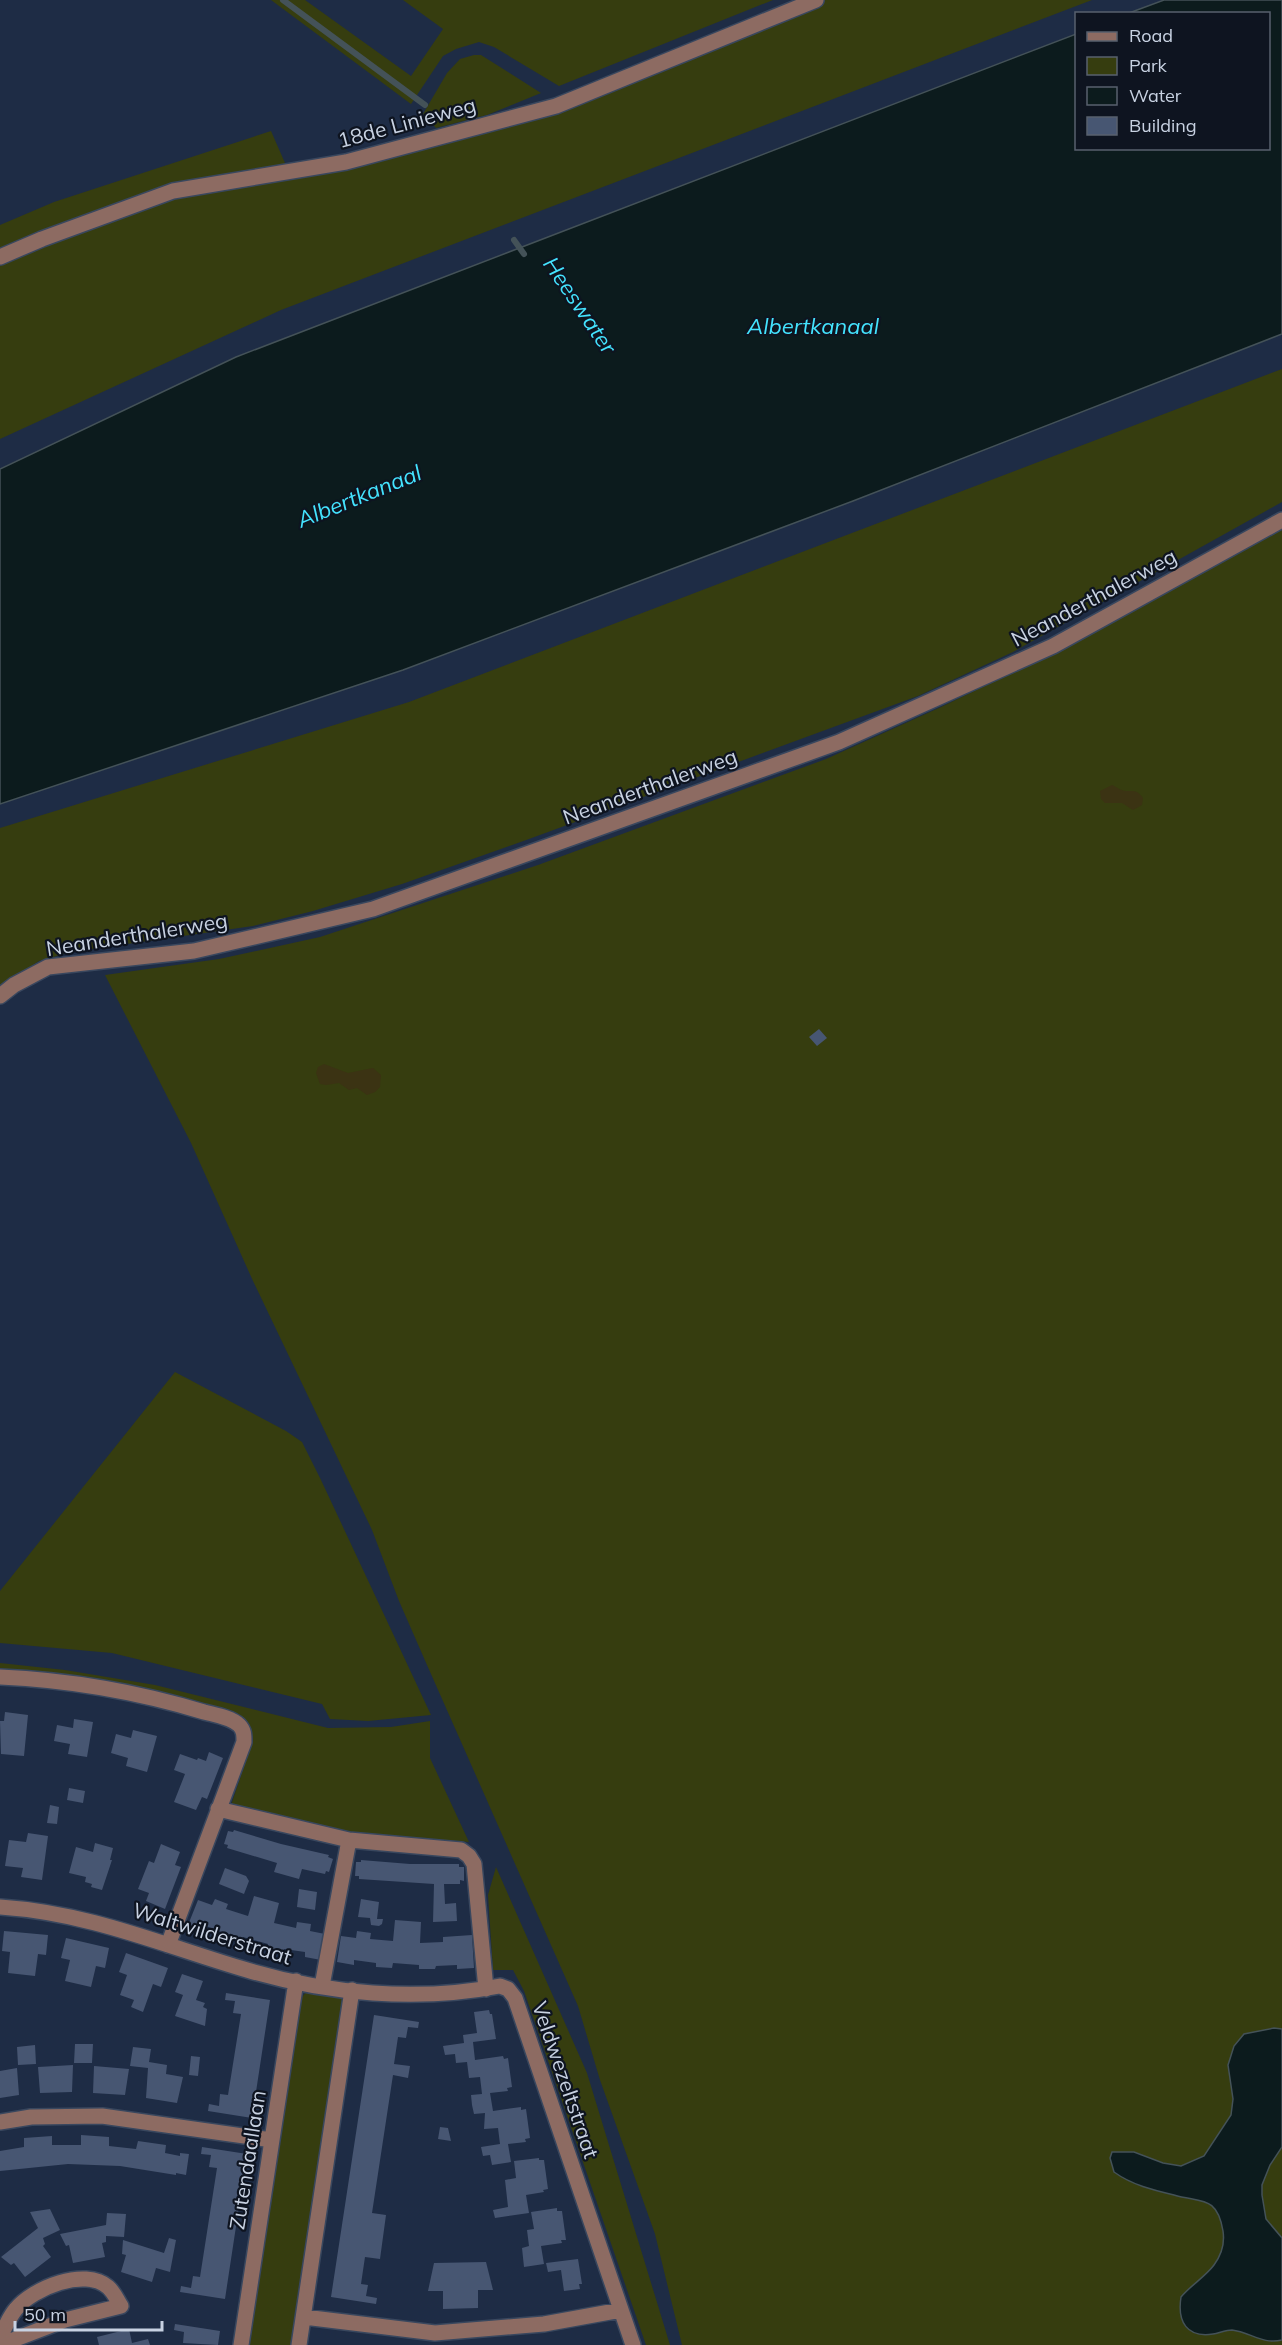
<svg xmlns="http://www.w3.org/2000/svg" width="1282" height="2345" font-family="Mulish,sans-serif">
  <rect width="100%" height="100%" fill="#1e2c45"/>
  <path fill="#363d0f" d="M271 0H305L411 76 443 29 403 0H773L559 86 494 47 479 42 456 49 443 56 411 104Z
    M795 0H1092L281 310 0 439V225L54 202 271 131 292 179 461 136Z
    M474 55H481L541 93 487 115 436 128 423 114 447 73 460 59Z
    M1282 369V502L1013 652 918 696 529 839 402 884 313 911 253 926 71 952 39 961 0 987V828L409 702Z
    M1282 530V2345H682L655 2234 600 2080 578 2006 427 1665 399 1601 372 1530 253 1281 191 1143 105 975 219 959 320 937 538 865 826 759 941 707 1072 644 1123 613Z
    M175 1372 286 1431 302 1442 321 1480 431 1715 368 1721 330 1719 322 1704 112 1653 0 1643V1591Z
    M0 1663 65 1670 155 1685 328 1728 391 1727 430 1721V1758L469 1842C441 1839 413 1841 385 1838 333 1833 282 1819 230 1808L253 1740 246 1723 0 1670Z
    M496 1867 587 2073 670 2345H646L524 1991 513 1970H493L488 1895Z
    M306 1992 343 1997 345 2003 293 2345H249L302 1997Z"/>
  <path fill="#3b3313" d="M1112 785C1117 787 1121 791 1126 791 1135 791 1137 790 1143 798L1142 805 1133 810 1122 803H1105L1101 799 1100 791Z
    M324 1064 348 1073 373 1068 381 1075 380 1087 375 1092 367 1095 357 1088 349 1090 339 1083 326 1085 320 1084 316 1073 318 1067Z"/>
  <path fill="#0c1b1d" stroke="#445258" stroke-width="1.5" d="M1164 0H1282V334L853 501 403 670 0 804V469L236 357 1076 34V148H1268V14L1129 13Z
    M1274 2028 1282 2029V2147L1270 2165 1262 2185V2195L1266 2219 1282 2238V2340C1263 2345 1250 2332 1232 2330 1226 2330 1219 2333 1213 2334 1187 2338 1177 2322 1181 2297 1191 2285 1205 2277 1214 2265 1222 2254 1225 2244 1223 2231 1217 2195 1201 2203 1174 2195 1153 2190 1132 2185 1114 2172L1110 2158 1112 2152H1134L1163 2163 1181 2166 1204 2156 1231 2115 1233 2099 1228 2065 1234 2046 1244 2034Z"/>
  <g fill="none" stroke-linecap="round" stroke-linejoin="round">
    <path stroke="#445258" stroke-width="6" d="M283 0 425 105
      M514 240 524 254"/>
  </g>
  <path fill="#475672" d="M819 1029 827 1038 817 1046 809 1037Z
    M5 1712 28 1715 24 1756 1 1754 0 1721H4Z
    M74 1719 93 1722 87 1757 68 1754 70 1744 54 1741 57 1725 73 1728Z
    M133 1730 157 1736 147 1772 126 1766 128 1758 111 1753 116 1734 131 1738Z
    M209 1752 223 1758 207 1799 202 1797 196 1810 174 1802 185 1774 174 1770 180 1754 197 1760 198 1758 206 1761Z
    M69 1788 85 1791 83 1803 67 1800Z
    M50 1805 59 1807 57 1824 47 1823Z
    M234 1830 281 1844 329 1855 328 1857 333 1859 329 1872 326 1871 325 1874 302 1869 299 1879 274 1872 277 1863 227 1848 228 1845 224 1844 228 1831 233 1832Z
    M28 1833 48 1836 42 1880 21 1877 23 1868 5 1866 9 1840 26 1842Z
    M95 1843 113 1848 110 1860H112L102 1890 91 1887 92 1884 85 1882 86 1877 69 1873 76 1847 93 1852Z
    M161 1844 180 1852 175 1865 181 1867 165 1909 146 1901 149 1893 138 1889 149 1861 154 1863Z
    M361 1860 410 1864H459V1867H464V1881L460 1880V1884H444L445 1904 456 1903 457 1921 433 1922 434 1884 359 1879V1876H355L356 1862H361Z
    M225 1868 246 1876 249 1881 244 1894 219 1884Z
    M299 1889 317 1892 315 1910 297 1907Z
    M254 1896 279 1903 274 1923 296 1928 297 1922 311 1924 310 1931 325 1934 321 1960 305 1957V1952L284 1949 283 1952 267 1949 268 1944 243 1937 241 1942 225 1937 226 1934 206 1926 204 1931 188 1925 198 1900 212 1905 215 1899 228 1904 226 1909 248 1916Z
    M361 1899 379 1902 377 1919H383L382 1924 379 1926 371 1925 370 1918 358 1917Z
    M395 1920 421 1922 420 1943 443 1942V1937L472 1935 474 1968 457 1969V1965L436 1966 435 1969H419V1965L393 1963 392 1968 376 1967V1963L354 1960V1965L337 1962 341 1936 356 1938 357 1931 371 1933 370 1939 393 1941Z
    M4 1931 48 1935 46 1955 38 1954 35 1976 8 1973 10 1952 2 1951Z
    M66 1938 109 1948 105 1968 96 1966 91 1987 65 1981 70 1960 61 1958Z
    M126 1953 168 1968 161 1987 153 1984 143 2012 131 2007 134 2000 120 1995 127 1975 119 1972Z
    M182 1974 203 1981 196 2000 205 2003 203 2007 207 2009 205 2026 175 2016 183 1995 175 1992Z
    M226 1993 270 2000 252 2118 208 2111 209 2104 219 2106 220 2094 228 2095 241 2014 233 2013 235 2001 225 2000Z
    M489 2010 490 2014H492L496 2039 473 2042 475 2060 503 2056 504 2059 508 2058 512 2087 507 2088 508 2091 490 2093 493 2111 521 2107V2110L526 2109 530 2138 525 2139 526 2142 508 2144 511 2162 492 2165 490 2155 483 2156 481 2147 500 2144 498 2128 484 2129 485 2113 474 2114 472 2105 471 2095 482 2094 480 2077 469 2078 467 2062 456 2063 455 2054 445 2055 443 2046 464 2043 463 2035 477 2033 474 2012Z
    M374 2015 419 2022 418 2028 408 2027 406 2038 398 2037 394 2064 410 2066 408 2078 393 2075 372 2213 386 2215 380 2259 365 2257 361 2284 368 2285 366 2296 377 2298 376 2304 331 2297Z
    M75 2044H93L92 2063H74Z
    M35 2045 36 2064 18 2065 17 2047Z
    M133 2047 151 2049 149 2062 167 2065 166 2074 183 2077 177 2103 146 2098 148 2068 130 2066Z
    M191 2056 200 2057 198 2076 189 2075Z
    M73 2065 72 2092 40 2093 38 2067Z
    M94 2066 129 2069 125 2095 93 2093Z
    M17 2068 19 2095 0 2098V2071Z
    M440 2127 448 2128 451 2141 438 2139Z
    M81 2135 109 2137V2146L136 2149 138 2141 166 2145 165 2153 180 2156V2153L189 2154 186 2175 176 2173V2175L120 2166 68 2164 0 2171V2151L24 2147V2138L52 2136V2145H81Z
    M202 2147 247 2154 225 2299 180 2292 181 2286 191 2288 193 2276 200 2277 217 2168 209 2167 211 2155 201 2154Z
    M539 2158V2160H544L548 2189 543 2190 544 2192 526 2195 529 2213 495 2218 493 2210 508 2207 505 2180 516 2178 514 2161Z
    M557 2208V2211H562L566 2240H561L562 2243 541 2246 544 2264 524 2267 522 2248 529 2246 527 2230 534 2229 531 2212Z
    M50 2209 60 2230 43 2238 45 2244 43 2246 51 2257 25 2277 14 2263 11 2265 1 2257 38 2228 30 2212Z
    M107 2213 126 2214 124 2237 106 2236V2242L102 2243 105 2257 73 2263 69 2245 66 2246 60 2234 106 2225Z
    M169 2238 176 2240 170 2272 156 2268 152 2282 121 2272 126 2255 122 2254 123 2240 164 2253Z
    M578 2259 582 2284H579L580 2289 564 2291 561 2270 548 2272 546 2263Z
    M486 2262 493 2290H478V2308L443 2309V2291H428L434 2263Z
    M175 2324 220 2331 218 2345 183 2343 184 2332 174 2330Z
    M129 2329 132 2343 148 2339 150 2345H99L97 2337Z"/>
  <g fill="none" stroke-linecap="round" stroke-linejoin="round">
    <defs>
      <path id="minor" d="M0 257 42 239 173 191 346 162 556 106 816 0
        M0 996 14 985 48 967 194 951 373 909 839 742 1053 646 1282 520
        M0 1677C69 1680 138 1692 204 1712 215 1715 230 1717 239 1725 244 1730 244 1735 244 1742L168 1945
        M218 1809 349 1840 461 1850 469 1856 474 1864 486 1989
        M0 1907C90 1913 162 1945 247 1970 327 1994 418 2002 500 1986L508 1989 515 1998 633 2345
        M322 1986 349 1840
        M0 2122 31 2117 102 2116 272 2140
        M304 2317 435 2333 544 2324 621 2310
        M0 2337C5 2328 9 2317 16 2309 33 2288 85 2267 108 2287 114 2292 117 2300 121 2306L65 2320 0 2345
        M241 2345 296 1981
        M299 2345 352 1990"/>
    </defs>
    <use href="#minor" stroke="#39475e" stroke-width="18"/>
    <use href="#minor" stroke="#8d6b62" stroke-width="15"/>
  </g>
  <g text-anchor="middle" stroke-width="4.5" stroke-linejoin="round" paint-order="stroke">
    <g font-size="21" fill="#c8d2e2" stroke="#0e1420">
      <text transform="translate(407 123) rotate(-15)" y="7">18de Linieweg</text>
      <text transform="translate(1094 598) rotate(-28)" y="7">Neanderthalerweg</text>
      <text transform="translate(650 787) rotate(-20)" y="7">Neanderthalerweg</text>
      <text transform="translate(137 935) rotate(-9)" y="7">Neanderthalerweg</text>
      <text transform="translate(212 1934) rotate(17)" y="7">Waltwilderstraat</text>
      <text transform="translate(565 2080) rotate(71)" y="7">Veldwezeltstraat</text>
      <text transform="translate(248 2160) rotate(-81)" y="7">Zutendaallaan</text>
    </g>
    <g font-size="22" font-style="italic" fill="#44e3fe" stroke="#0e1420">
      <text transform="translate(580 305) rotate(56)" y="8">Heeswater</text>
      <text x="813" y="334">Albertkanaal</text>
      <text transform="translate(359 496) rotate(-22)" y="8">Albertkanaal</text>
    </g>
  </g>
  <rect x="1075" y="12" width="195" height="138" fill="#0e1420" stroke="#58606e" stroke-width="1.5"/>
  <rect x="1087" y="32" width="30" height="9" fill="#8d6b62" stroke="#58606e" stroke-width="1.5"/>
  <text x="1129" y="42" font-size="18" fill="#c8d2e2">Road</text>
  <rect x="1087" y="57" width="30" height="18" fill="#363d0f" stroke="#58606e" stroke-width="1.5"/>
  <text x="1129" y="72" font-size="18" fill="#c8d2e2">Park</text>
  <rect x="1087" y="87" width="30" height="18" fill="#0c1b1d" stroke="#58606e" stroke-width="1.5"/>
  <text x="1129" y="102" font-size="18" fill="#c8d2e2">Water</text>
  <rect x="1087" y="117" width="30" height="18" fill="#475672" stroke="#58606e" stroke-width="1.5"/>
  <text x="1129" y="132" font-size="18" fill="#c8d2e2">Building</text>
  <path d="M15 2321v9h147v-9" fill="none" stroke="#c8d2e2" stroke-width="3"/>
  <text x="24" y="2321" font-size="18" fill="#c8d2e2" stroke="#0e1420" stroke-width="4.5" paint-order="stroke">50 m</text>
</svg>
